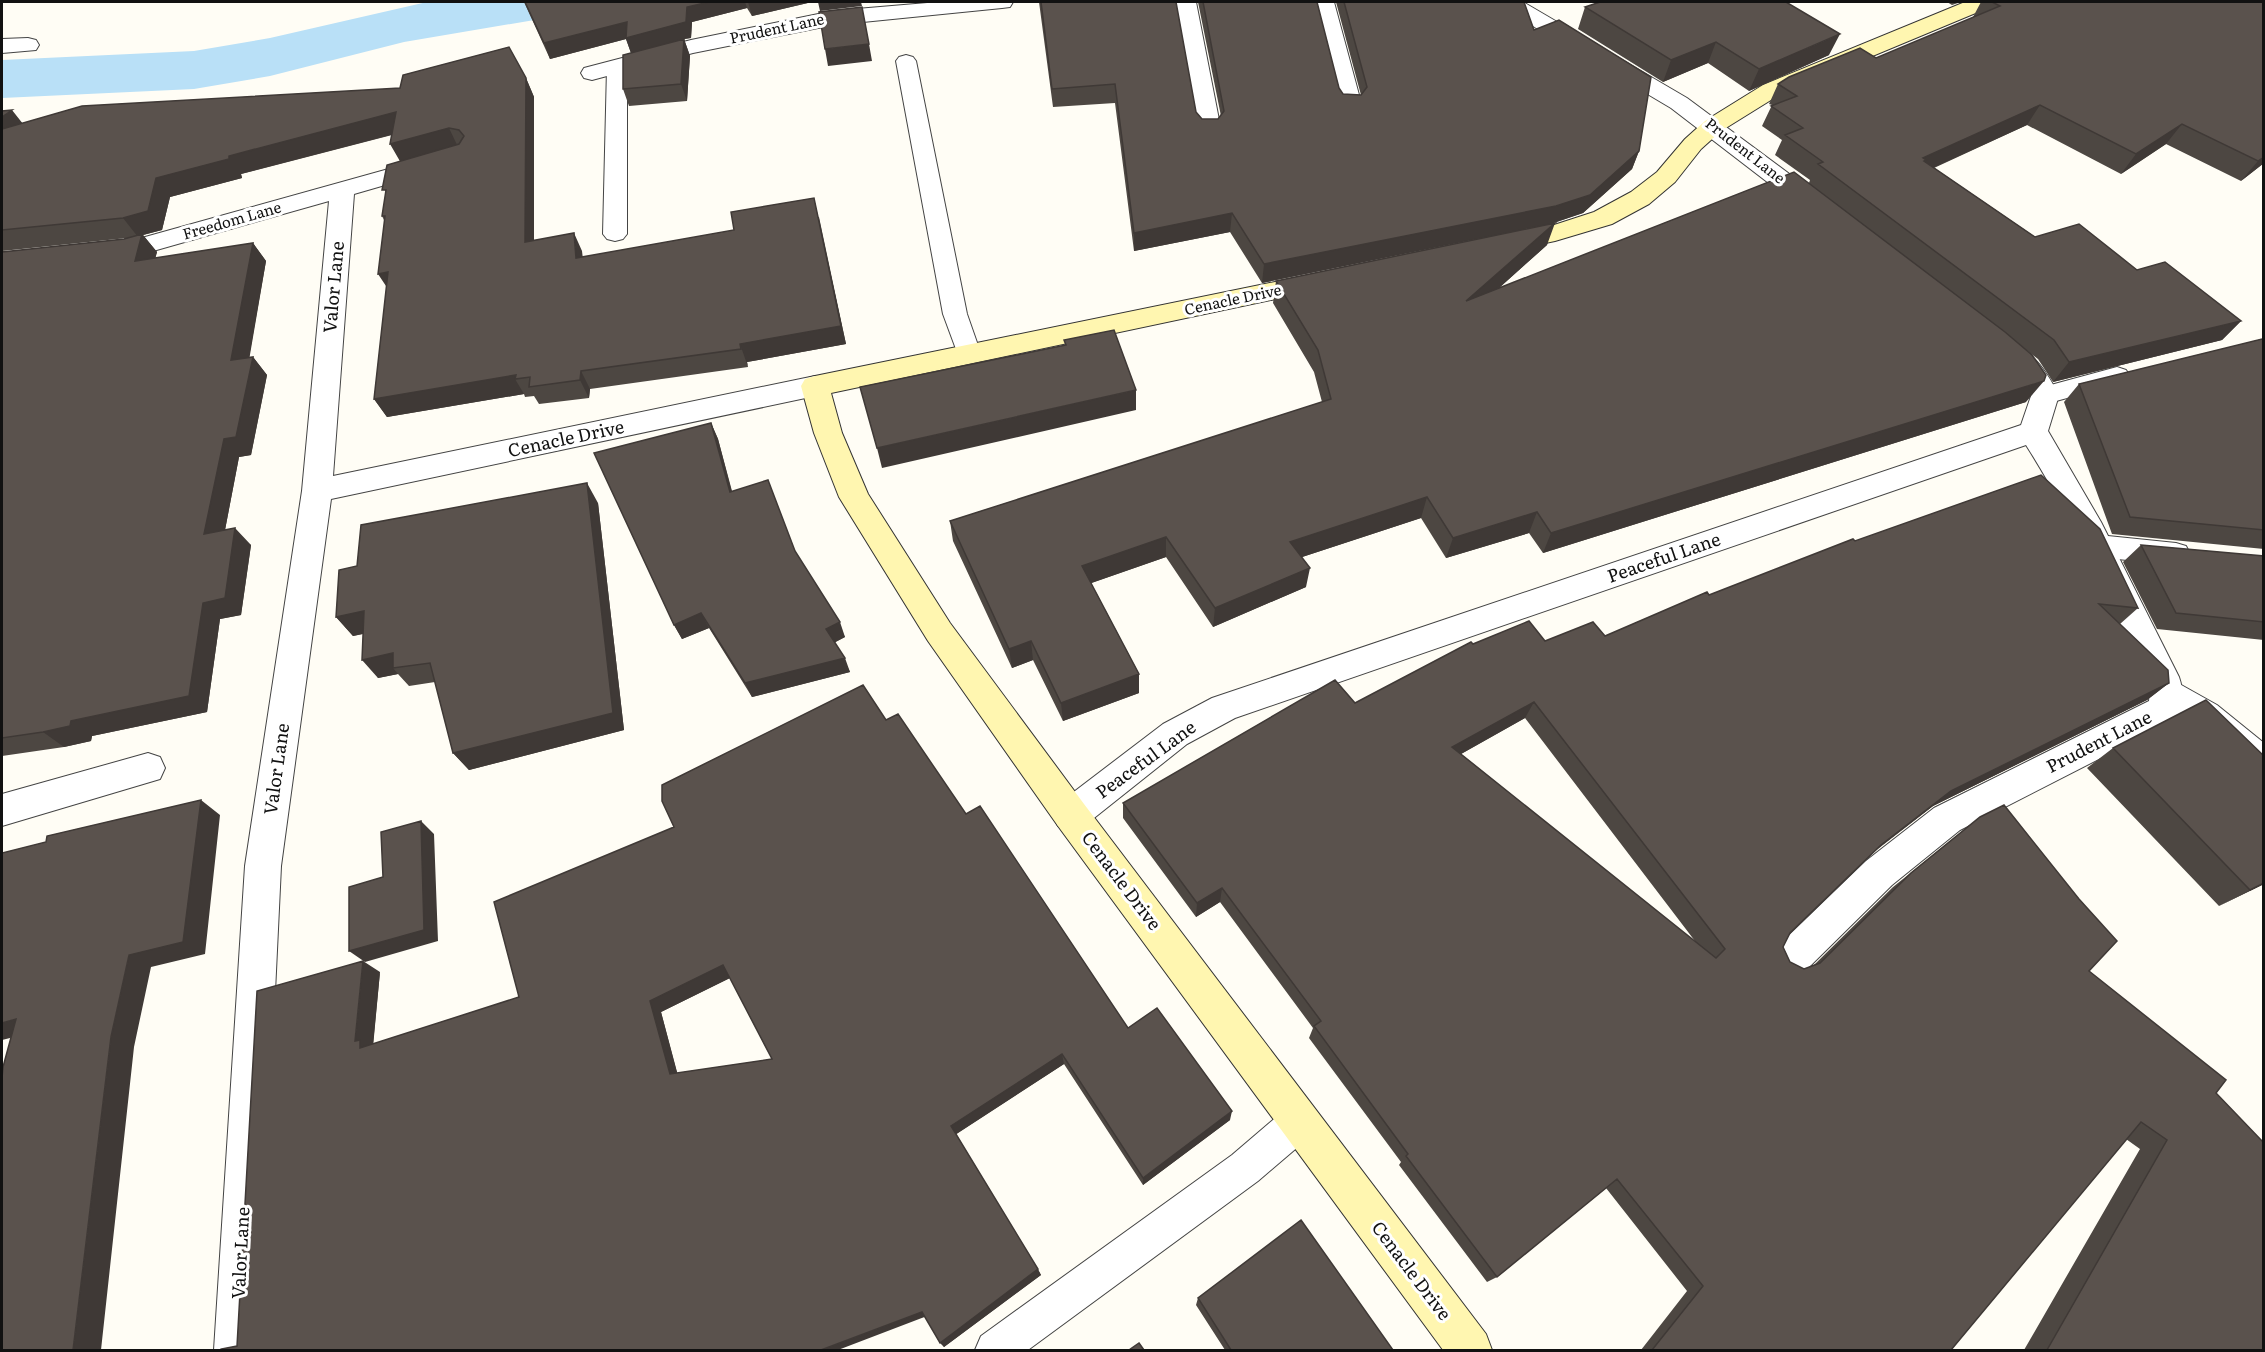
<svg xmlns="http://www.w3.org/2000/svg" width="2265" height="1352" font-family="Literata,serif">
  <rect width="100%" height="100%" fill="#fffdf5"/>
  <g fill="none" stroke-linecap="round" stroke-linejoin="round">
    <path fill="#b9e0f7" fill-rule="evenodd" d="M427 2H573L564 15 404 42 270 76 194 89 2 98V60L194 51 270 38Z"/>
    <defs>
      <path id="lane" d="M906 55 913 57 916 61 967 314 981 354 978 360 969 363 960 360 943 314 896 61 899 57Z
        M617 62 624 64 627 68V234L623 239 615 241 607 239 603 234 607 68 610 64Z
        M2117 367 2126 370 2130 376 2126 382 2045 404 2036 401 2032 395 2036 389Z
        M2098 535 2176 543 2186 546 2190 554 2186 562 2176 565 2098 557 2088 554 2084 546 2088 538Z
        M2167 677 2217 705 2264 743V777L2253 773 2207 732 2156 699 2152 690 2156 681Z
        M1300 1103 1313 1108 1318 1121 1313 1134 1258 1181 1028 1350H975L981 1336 1232 1155 1287 1108Z"/>
      <path id="street" d="M939 2H1013L1010 7 1002 8 833 25 693 53 592 80 584 78 581 73 584 68 691 40 833 11Z
        M1175 2H1196L1221 130 1217 135H1201L1197 130Z
        M1313 2H1334L1362 106 1358 111H1342L1338 106Z
        M1498 2H1523L1687 98 1823 199 1826 205 1823 211 1814 213 1805 211 1671 108 1501 7Z
        M28 38 36 40 39 45 36 50 2 53V39Z
        M428 158 437 160 440 165 437 170 354 194 333 476 815 376 825 379 829 386 825 393 815 396 331 499 281 866 258 1350H214L245 866 302 491 329 201 139 255 105 259 96 257 92 251 96 245 138 239Z
        M2011 344C2034 351 2048 375 2059 395L2048 431 2101 522 2179 677C2184 692 2184 704 2177 719L1960 830 1892 885 1802 974 1789 979 1776 974 1770 961 1776 948 1866 861 1934 808 2149 701 2150 690 2145 677C2108 599 2073 519 2026 445L1235 718 1187 744 1084 826 1071 831 1058 826 1053 815 1058 804 1163 724 1212 698 2021 425 2031 396 2017 375 1997 354 2001 347Z
        M148 753 160 757 165 768 160 779 2 826V794Z"/>
      <path id="secondary" d="M1965 2H1993L1990 7 1779 95 1721 131 1701 149 1675 182 1649 204 1612 224 1555 241 1507 251 1498 249 1494 243 1498 237 1551 226 1594 212 1631 192 1657 172 1685 139 1705 121 1763 85Z
        M1319 273 1328 276 1332 282 1328 288 831 393 842 433 868 494 950 623 1084 804 1486 1334 1492 1350H1443L1058 826 928 641 839 497 814 433 801 386 805 379 815 376Z"/>
    </defs>
    <use href="#lane" stroke="#444" stroke-width="2"/>
    <use href="#street" stroke="#444" stroke-width="2"/>
    <use href="#secondary" stroke="#333" stroke-width="2"/>
    <use href="#lane" fill="#fff" fill-rule="evenodd"/>
    <use href="#street" fill="#fff" fill-rule="evenodd"/>
    <use href="#secondary" fill="#fff6b0" fill-rule="evenodd"/>
  </g>
  <path fill="#4d4742" fill-rule="evenodd" d="M524 2H812L752 16 747 8 692 22 691 38 684 39 690 56 687 101 629 106 623 89 631 53 626 39 550 59Z
    M1039 2H1176L1196 112 1202 119H1218L1221 116 1198 2H1197H1317L1339 88 1343 94 1361 95 1336 2H1524L1534 30 1639 151 1632 169 1583 213 1551 224 1547 245 1499 288 1809 183 1810 180 1775 155 1782 140 1762 126 1772 105 1769 104 1778 84 1876 58 1974 17H1973L1981 2H2264V163L2241 181 2166 144 2121 174 2027 125 1934 168 2035 237 2137 270 2241 321 2222 340 2053 382 2038 359 2026 350V402L1543 553 1529 533 1446 558 1421 518 1302 557 1306 587 1213 627 1166 557 1091 583 1139 674V693L1063 721 1033 660 1012 668 953 541 950 521 1322 402 1314 372 1273 303 1276 281 1539 226 1262 283 1230 232 1134 251 1115 103 1053 107Z
    M1947 2H1961L1952 5Z
    M1585 7 1829 55 1749 91 1708 63 1663 82 1578 29Z
    M526 78 534 97V240L582 251V257L819 217 846 344 747 362 748 367 590 389 589 398 539 404 534 396 525 397 524 394 387 417 374 399 387 288 384 220 382 216 400 161 392 135 241 174 242 178 170 197 162 230 143 235 157 252 155 258 253 243 266 261 249 357H253L267 375 251 455 239 457 225 530 251 545 241 615 220 619 207 712 92 736 91 741 64 747 2 756V111L22 123 400 88ZM127 238 124 239 2 252V251Z
    M2264 340V549L2112 534 2064 402 2079 384Z
    M711 423 718 439 732 491 795 551 845 637 835 642 850 672 752 697 709 628 682 639 674 625Z
    M598 503 624 730 469 770 453 753 435 682 409 686 398 674 378 678 363 634 353 636 336 617 357 566Z
    M1855 541 2138 608 2120 624 2169 683 2147 700 1933 806 1874 852 1790 933 1783 947 1790 962 1804 969 1814 965 1893 887 1980 817 2089 971 2216 1093 2264 1350H2024L2140 1149 2126 1139 1951 1350H1641L1687 1291 1606 1188 1497 1277 1487 1282 1399 1165 1401 1162 1309 1038 1313 1028 1220 902 1196 917 1123 818V803L1355 703 1473 644 1545 641 1605 636 1709 595ZM1525 718 1698 945 1461 754Z
    M2141 545 2264 556V640L2157 629 2123 562Z
    M886 720 966 814 1128 1028 1230 1120 1143 1185 1064 1064 956 1134 1041 1275 944 1347 925 1317 237 1346 380 972 373 1044 519 997 674 827ZM730 978 772 1059 677 1073 661 1012Z
    M2113 748 2264 884 2219 906 2087 768Z
    M1198 1298 1393 1350H1225L1196 1305Z"/>
  <path fill="#3f3936" d="M709 2H745L747 8 692 22 691 38 684 39 690 56 687 101 681 84 631 53 626 39 550 59 544 43Z
    M748 2H812L752 16Z
    M818 2H861L862 6 820 11Z
    M1840 34 1829 55 1749 91 1759 69Z
    M1716 42 1708 63 1663 82 1671 60Z
    M869 44 872 61 828 66 825 49Z
    M526 78 534 97V260L525 242Z
    M2040 105 2027 125 1917 175 1923 158Z
    M12 110 27 129 2 146V117Z
    M396 112 406 131 241 174 242 178 170 197 162 230 143 235 157 252 150 279 135 261 138 237 123 218 156 178 229 156Z
    M2182 124 2166 144 2121 174 2136 154Z
    M449 128 458 147 401 163 390 144Z
    M1639 151 1632 169 1583 213 1550 224 1262 283 1264 264Z
    M2264 157V163L2241 181 2258 161Z
    M814 198 846 344 747 362 748 367 740 344Z
    M1232 213 1230 232 1134 251V233Z
    M1555 223 1547 245 1460 323 1466 301Z
    M574 233 582 251 585 276 576 258Z
    M253 243 266 261 246 378 231 360Z
    M388 272 390 292 378 274Z
    M2241 321 2222 340 2053 382 2069 362Z
    M253 357 267 375 251 455 239 457 221 551 204 534 224 439Z
    M581 371 590 389 589 398 580 380Z
    M516 375 515 379 524 394 387 417 374 399Z
    M2044 381 2026 402 1543 553 1551 533Z
    M1136 390V410L882 468 877 448Z
    M711 423 718 439 736 508 730 492Z
    M587 483 598 503 624 730 469 770 453 753Z
    M1427 497 1421 518 1287 562 1290 542Z
    M1537 512 1529 533 1446 558 1453 538Z
    M235 528 251 545 241 615 220 619 207 712 92 736 91 741 64 747 43 732 71 721 203 603Z
    M1166 537V557L1083 586 1082 566Z
    M1310 568 1306 587 1213 627 1215 608Z
    M364 611 380 630 353 636 336 617Z
    M701 613 709 628 682 639 674 625Z
    M840 622 845 637 832 644 826 629Z
    M1031 641 1033 660 1012 668 1009 649Z
    M393 653V668L398 674 378 678 362 660Z
    M845 658 850 672 752 697 745 683Z
    M1139 674V693L1063 721 1061 703Z
    M2169 683 2147 700 1933 806 1864 859 1881 845 1951 791Z
    M1534 702 1525 718 1445 763 1452 747Z
    M201 800 220 815 205 954 151 967 134 1047 101 1350H73L111 1037 129 955Z
    M421 821 434 834 438 941 365 962 349 951Z
    M2264 883V884L2219 906 2250 890Z
    M1222 888 1220 902 1196 917 1197 903Z
    M363 961 380 972 373 1047 360 1048 355 1041Z
    M723 965 732 977 661 1012 680 1083 670 1074 650 1001Z
    M16 1019 42 1030 2 1040V1023Z
    M1062 1054 1064 1064 955 1135 951 1126Z
    M1232 1111 1230 1120 1143 1185V1178Z
    M1038 1269 1041 1275 944 1347 940 1343Z
    M922 1312 927 1316 838 1350H821Z"/>
  <path fill="#5a524d" stroke="#3f3936" stroke-width="1.5" fill-rule="evenodd" d="M525 2H709L687 7 686 22 626 38 627 22 544 43Z
    M1041 2H1176L1196 112 1202 119H1218L1224 111 1203 2H1317L1339 88 1343 94 1361 95 1367 87 1344 2H1524L1534 30 1559 20 1651 77 1639 151 1590 195 1556 206 1264 264 1232 213 1134 233 1115 84 1052 89Z
    M1600 2H1786L1840 34 1759 69 1716 42 1671 60 1585 7Z
    M1992 2H2264V157L2258 161 2182 124 2136 154 2040 105 1923 158 1926 160 1924 161 2035 237 2079 224 2137 270 2165 262 2241 321 2069 362 2054 340 1818 164 1823 162 1785 135 1803 128 1771 106 1797 96 1778 84 1789 77 1860 48 1876 58 2000 6Z
    M862 7 869 44 825 49 819 12Z
    M684 39 681 84 623 89V55Z
    M509 47 526 78 525 242 574 233 576 258 734 230 731 212 814 198 841 326 740 344 741 349 581 371 580 380 529 387 530 377 515 379 516 375 374 399 388 272 378 274 385 216H382L386 190H382L387 165 459 144 464 136 459 130 449 128 390 144 396 112 229 156V159L156 178 148 211 123 218 2 230V129L82 106 400 88 403 75Z
    M12 110 2 117V111Z
    M1794 172 2005 332 2032 355 2046 375 2044 381 1551 533 1537 512 1453 538 1427 497 1290 542 1310 568 1215 608 1166 537 1082 566 1139 674 1061 703 1031 641 1009 649 950 521 1331 399 1318 350 1276 281 1555 223 1466 301Z
    M142 234 135 261 253 243 231 360 253 357 236 437 224 439 204 534 235 528 225 598 203 603 189 696 71 721 70 726 43 732 2 738V252L124 239Z
    M1114 330 1136 390 877 448 860 387 1066 345 1064 340Z
    M2262 339 2264 340V530L2130 517 2079 384Z
    M711 423 730 492 768 480 795 551 840 622 826 629 845 658 745 683 701 613 674 625 594 453Z
    M2041 475 2100 529 2138 608 2099 604 2168 670 2169 683 1951 791 1881 845 1790 933 1783 947 1790 962 1804 969 1820 963 1911 873 1980 817 2004 805 2079 899 2117 941 2089 971 2226 1080 2216 1093 2264 1143V1350H2047L2167 1140 2141 1122 1951 1350H1652L1703 1286 1617 1179 1497 1277 1406 1156 1408 1154 1314 1026 1321 1021 1222 888 1197 903 1123 803 1335 680 1355 703 1471 642 1473 644 1529 621 1545 641 1593 622 1605 636 1707 592 1709 595 1853 539 1855 541ZM1534 702 1725 949 1716 958 1452 747Z
    M587 483 613 713 453 753 430 663 393 668V653L362 660 364 611 336 617 339 570 357 566 361 525Z
    M2141 545 2264 556V622L2176 613Z
    M863 685 886 720 898 714 966 814 980 806 1128 1028 1157 1008 1232 1111 1143 1178 1062 1054 951 1126 1038 1269 940 1343 922 1312 821 1350H221V1349L237 1346 257 991 363 961 355 1041 360 1040V1048L519 997 494 902 674 827 662 801V785ZM723 965 772 1059 670 1074 650 1001Z
    M2206 700 2264 756V883L2250 890 2113 748Z
    M201 800 183 942 129 955 111 1037 73 1350H2V1078L3 1067 16 1019 2 1023V853L46 842 47 836Z
    M421 821 424 930 349 951V887L383 877 381 832Z
    M1301 1220 1393 1350H1231L1198 1298Z
    M1139 1343 1144 1350H1129Z"/>
  <g text-anchor="middle" stroke-width="6" stroke-linejoin="round" paint-order="stroke">
    <g font-size="15" fill="#111" stroke="#fff">
      <text transform="translate(777 29) rotate(-12)" y="5">Prudent Lane</text>
      <text transform="translate(1745 151) rotate(38)" y="5">Prudent Lane</text>
      <text transform="translate(232 221) rotate(-16)" y="5">Freedom Lane</text>
      <text transform="translate(1233 300) rotate(-12)" y="5">Cenacle Drive</text>
    </g>
    <g font-size="18" fill="#111" stroke="#fff">
      <text transform="translate(334 287) rotate(-85)" y="6">Valor Lane</text>
      <text transform="translate(566 439) rotate(-12)" y="6">Cenacle Drive</text>
      <text transform="translate(1664 558) rotate(-19)" y="6">Peaceful Lane</text>
      <text transform="translate(2099 742) rotate(-27)" y="6">Prudent Lane</text>
      <text transform="translate(1146 760) rotate(-36)" y="6">Peaceful Lane</text>
      <text transform="translate(277 769) rotate(-82)" y="6">Valor Lane</text>
      <text transform="translate(1121 881) rotate(53)" y="6">Cenacle Drive</text>
      <text transform="translate(241 1253) rotate(-87)" y="6">Valor Lane</text>
      <text transform="translate(1411 1271) rotate(53)" y="6">Cenacle Drive</text>
    </g>
  </g>
  <rect width="2265" height="1352" fill="none" stroke="#111111" stroke-width="6"/>
</svg>
